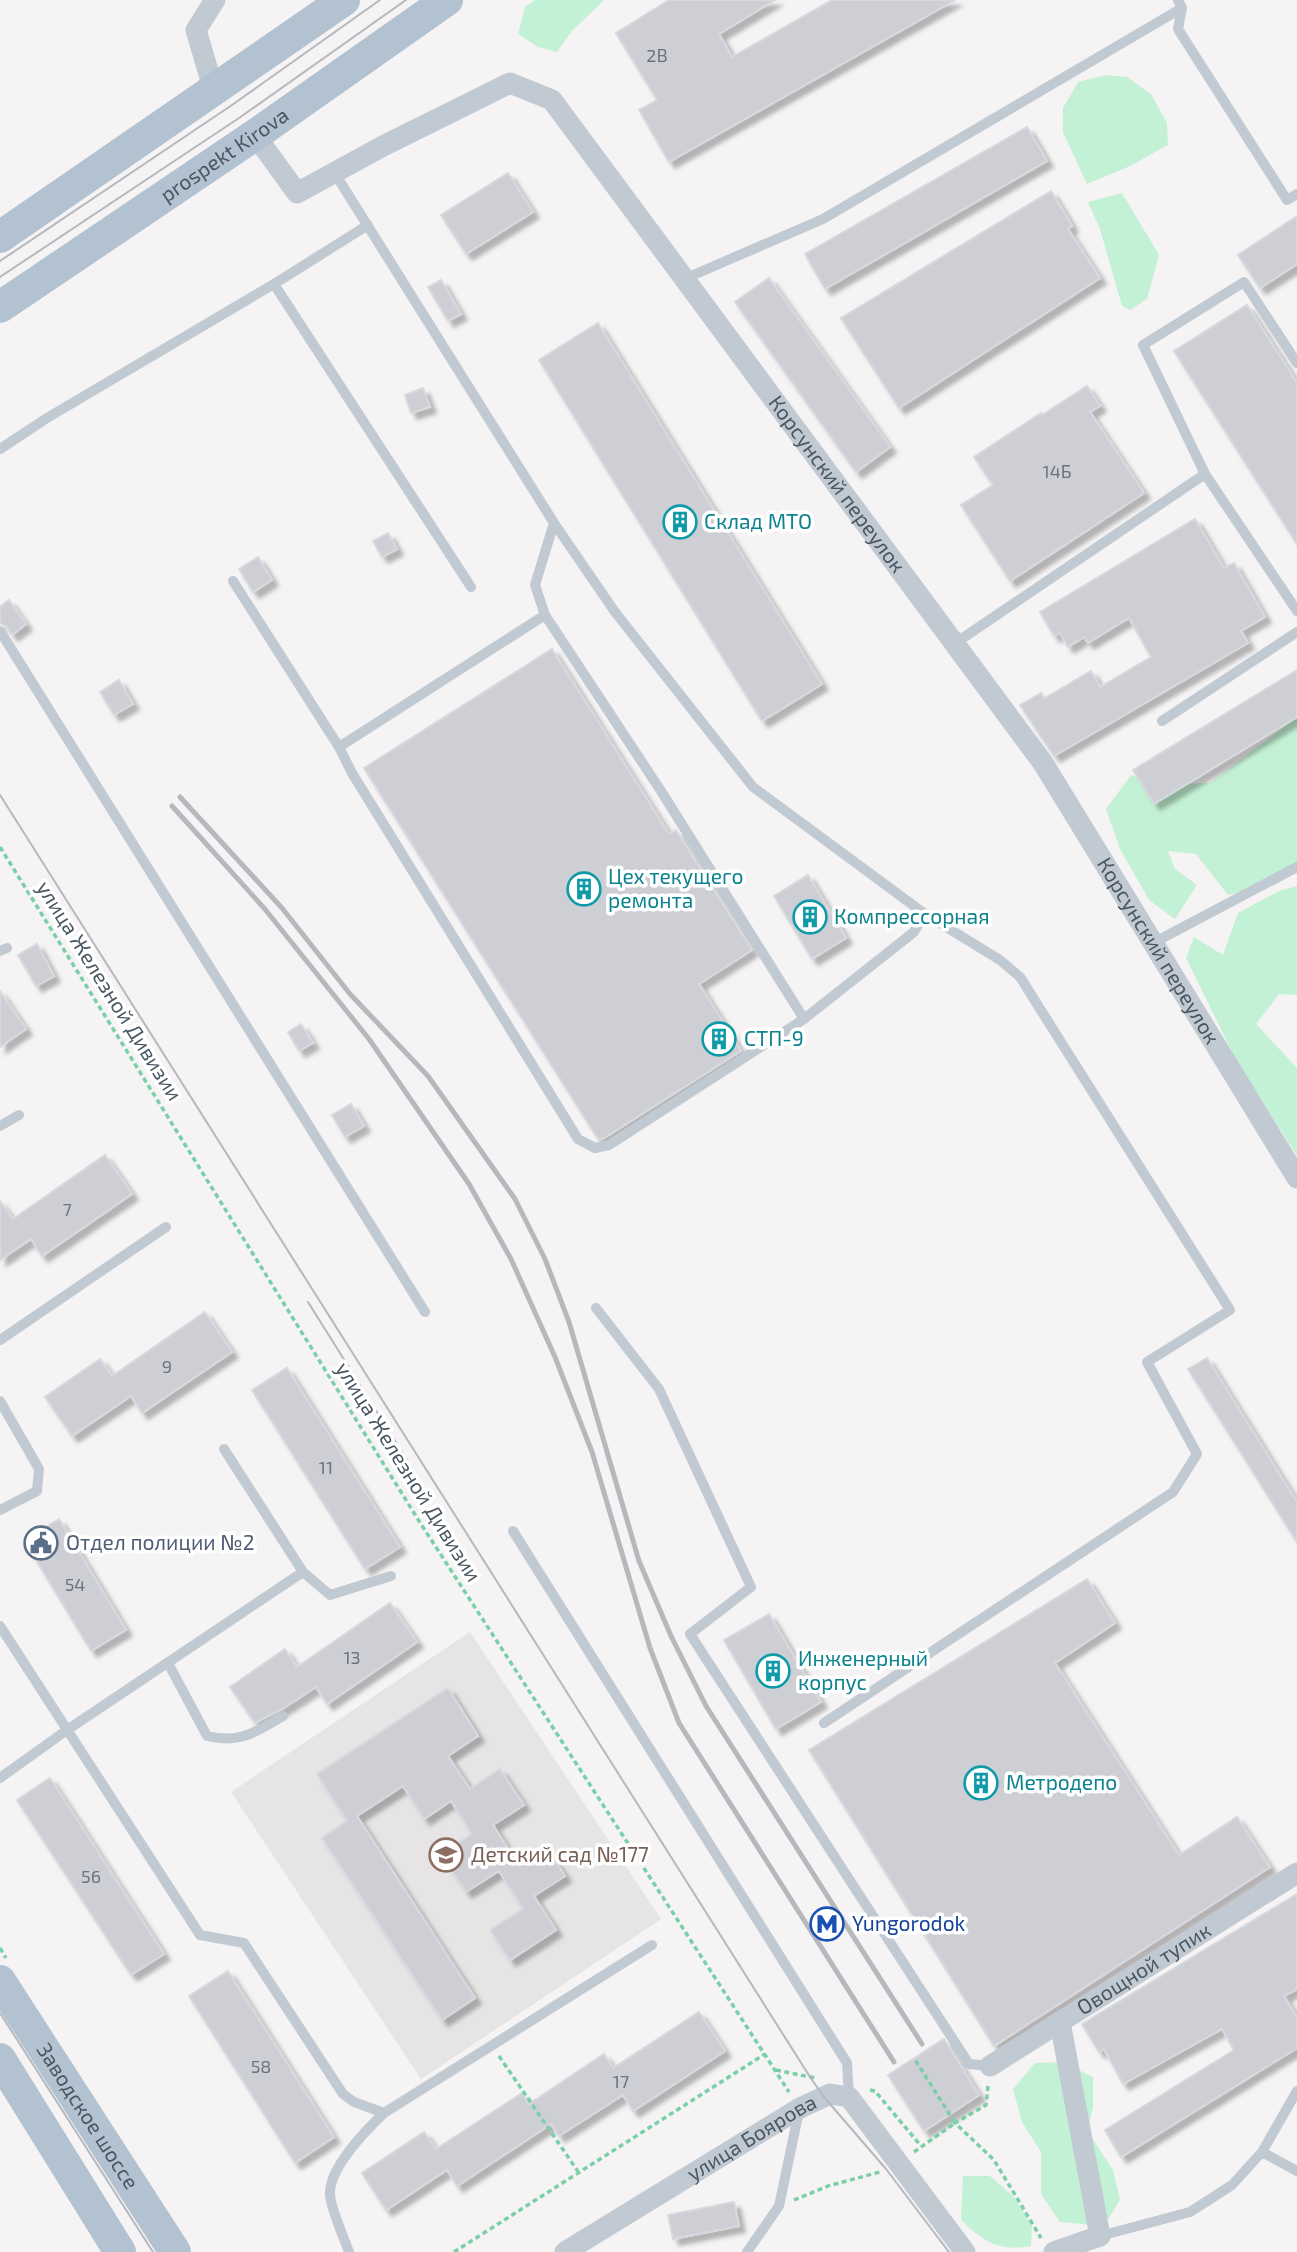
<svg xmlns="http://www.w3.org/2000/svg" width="1297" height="2252" font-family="'Exo 2',sans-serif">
  <defs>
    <filter id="shadow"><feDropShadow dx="6" dy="6" stdDeviation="2" flood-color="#0004"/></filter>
  </defs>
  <rect width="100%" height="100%" fill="#f5f3f3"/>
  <path fill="#e6e4e5" d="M470 1632 661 1919 421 2079 231 1792Z"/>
  <path fill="#c3f1d5" d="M535 0H604L572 31 557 52 538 47 518 34 525 7Z
    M1106 75 1127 77 1151 94 1167 123 1168 145 1130 166 1087 184 1063 132V108L1078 82Z
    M1122 193 1159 255 1147 299 1130 310 1122 306 1100 229 1088 202Z
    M1297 717V871L1246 891 1228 895 1196 854 1168 851 1175 869 1197 885 1175 919 1149 900 1120 849 1106 809 1131 775 1167 784 1210 783Z
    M1297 886V995L1279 994 1256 1024 1297 1068V1156L1235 1058 1186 958 1194 937 1223 955 1238 913 1279 891Z
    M1063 2062 1093 2077V2108L1087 2130 1113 2170 1120 2200 1104 2226 1060 2222 1041 2194V2152L1022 2122 1013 2089 1035 2063Z
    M963 2176H990L1014 2197 1032 2226 1031 2246C999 2252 983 2241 961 2220Z"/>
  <path fill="#cdcfd5" stroke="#d7d9de" stroke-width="2" filter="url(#shadow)" d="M669 0H775L719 34 732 57 832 0H955L669 162 639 110 657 100 616 33Z
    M1027 127 1047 161 825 289 805 254Z
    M508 173 533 212 466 254 441 215Z
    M1051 191 1072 226 1068 229 1100 278 899 408 841 318Z
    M1297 216V264L1260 288 1238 255Z
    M769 278 890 447 856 472 735 302Z
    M441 280 461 314 448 321 428 287Z
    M1247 305 1297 383V544L1174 351Z
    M598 323 822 684 762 721 539 360Z
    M1087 386 1100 406 1090 412 1144 493 1010 581 961 505 993 485 974 457 1041 413 1042 415Z
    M423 388 430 407 411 413 405 395Z
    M1195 519 1224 568 1234 563 1265 617 1241 631 1248 643 1054 756 1020 705 1041 693 1045 698 1091 671 1100 687 1151 657 1129 618 1088 643 1084 637 1068 647 1060 633 1054 636 1040 612Z
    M388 533 397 549 382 557 373 541Z
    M258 557 272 580 253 592 239 569Z
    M9 600 26 624 12 635 6 626 0 623V607Z
    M552 649 669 834 676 830 752 950 699 984 741 1051 604 1138 598 1139 364 768Z
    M1297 670V717L1154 804 1133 770Z
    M119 680 133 704 114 715 100 692Z
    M808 875 846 938 812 959 774 896Z
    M37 944 54 976 36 986 18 955Z
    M0 991 26 1029 0 1047Z
    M301 1024 313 1043 299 1051 288 1032Z
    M351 1104 364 1126 345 1137 332 1115Z
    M105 1155 132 1194 42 1256 31 1239 0 1260V1201L13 1219Z
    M205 1312 232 1352 142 1413 131 1396 72 1436 45 1397 100 1359 112 1376Z
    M1207 1358 1297 1502V1542L1188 1369Z
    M287 1368 400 1547 365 1569 252 1390Z
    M59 1519 126 1630 91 1651 24 1540Z
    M1087 1579 1115 1623 1055 1663 1179 1855 1237 1817 1270 1867 994 2046 809 1750Z
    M390 1603 417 1642 327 1704 316 1687 284 1708 255 1723 230 1687 285 1649 297 1667Z
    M769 1614 821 1702 776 1729 724 1640Z
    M448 1688 478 1736 448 1756 470 1789 500 1769 524 1805 493 1825 519 1866 547 1848 565 1876 534 1896 556 1930 510 1960 490 1930 523 1909 499 1871 466 1892 441 1854 472 1834 451 1801 424 1819 403 1786 357 1816 475 1998 442 2020 322 1838 347 1821 317 1774Z
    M50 1778 164 1954 131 1975 17 1800Z
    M1297 1894V1989L1284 1996 1297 2018V2048L1121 2157 1105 2130 1234 2050 1222 2029 1123 2084 1104 2049 1099 2052 1082 2024Z
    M228 1971 334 2137 295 2163 189 1996Z
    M699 2012 725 2051 633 2111 623 2095 559 2136 551 2124 457 2186 447 2170 386 2210 362 2173 424 2132 436 2149 522 2093 529 2104 604 2054 613 2068Z
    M944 2039 979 2095 924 2131 888 2075Z
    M734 2202 739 2226 673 2239 668 2215Z"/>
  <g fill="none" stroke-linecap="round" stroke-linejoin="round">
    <path stroke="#7ad0a6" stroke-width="3.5" stroke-dasharray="5 3.5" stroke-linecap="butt" d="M0 847 419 1521 789 2092
      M0 1948 6 1958
      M499 2056 579 2173
      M776 2070 815 2078
      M988 2086 986 2105 955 2123 994 2160 1041 2238
      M870 2090 875 2091 921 2146
      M914 2152 955 2123 914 2058
      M794 2200 828 2186 880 2172
      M454 2252 765 2054"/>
    <path stroke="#c1cad2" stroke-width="10" d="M1178 0 1182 8 1178 29 1287 200 1297 194
      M334 172 554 523 615 612 753 787 925 914
      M368 225 274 284 471 587
      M684 279 823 219 1182 8
      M1297 363 1244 282 1143 345 1205 474 1297 611
      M0 449 47 418 274 284
      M233 581 339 747 352 773 578 1139 595 1148 609 1145 804 1019 914 932 925 914 1000 960 1020 977 1230 1310 1147 1362 1197 1454 1173 1492 824 1723
      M545 615 535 585 554 523
      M0 631 425 1312
      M954 644 1205 474
      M1162 721 1297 632
      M339 747 545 615 661 791 804 1019
      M1153 943 1297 867
      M0 951 7 948
      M0 1126 19 1115
      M596 1308 659 1389 751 1587 690 1634 969 2064 990 2066
      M0 1340 166 1227
      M0 1401 39 1469 37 1491 0 1510
      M513 1531 847 2063 849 2097
      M303 1572 330 1595 391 1576
      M0 1626 200 1935 244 1943 343 2094 354 2102 384 2113 652 1945
      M168 1663 207 1736C241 1744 255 1732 283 1716
      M0 1778 67 1730 303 1572 224 1449
      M1262 2152 1297 2171
      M1100 2236 1190 2212 1232 2185 1262 2152 1297 2091
      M349 2252C344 2238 330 2207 330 2194 329 2168 366 2130 384 2113
      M747 2252 779 2206 799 2111"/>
    <g stroke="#c1cad2" stroke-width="21">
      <path d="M214 91 196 30 215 0"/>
      <path id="s1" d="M255 135 297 193 383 146 510 83 552 100 1043 763 1297 1178"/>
      <path id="s2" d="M990 2066 1297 1873"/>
      <path id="s3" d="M565 2252 800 2108 830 2094 849 2097 965 2252"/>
      <path d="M1054 2252 1100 2236 1060 2022"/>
    </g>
    <g stroke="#b3c2d1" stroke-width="32">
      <path d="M0 237 344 0"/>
      <path id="s4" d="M0 307 255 135 447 0"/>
      <path id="s5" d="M0 1981 175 2252"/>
      <path d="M0 2059 120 2252"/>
    </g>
    <path stroke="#b5b8bd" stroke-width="2" d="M0 261 232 105 380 0
      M0 277 239 118 406 0
      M0 795 810 2077 824 2097 886 2169 949 2252
      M308 1302 412 1468
      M0 2013 153 2252"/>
    <path stroke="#b5b8bd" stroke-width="5" d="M180 797 282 908 350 994 428 1076 515 1199 545 1259 569 1322 639 1561 671 1636 706 1706 922 2044
      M172 806 264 908 369 1039 469 1184 511 1259 555 1357 592 1452 650 1648 679 1723 894 2062"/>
  </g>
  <defs>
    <symbol id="building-ring" viewBox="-11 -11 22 22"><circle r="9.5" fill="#fff" stroke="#0f9aa8" stroke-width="1.5"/><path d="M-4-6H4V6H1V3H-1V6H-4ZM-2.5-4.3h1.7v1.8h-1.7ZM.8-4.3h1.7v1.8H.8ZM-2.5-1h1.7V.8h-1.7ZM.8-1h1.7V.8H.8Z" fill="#0f9aa8"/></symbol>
    <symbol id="civic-ring" viewBox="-11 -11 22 22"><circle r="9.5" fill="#fff" stroke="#5c6f8a" stroke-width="1.5"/><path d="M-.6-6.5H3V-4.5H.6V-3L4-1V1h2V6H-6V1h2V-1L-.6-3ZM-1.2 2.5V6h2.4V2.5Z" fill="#5c6f8a"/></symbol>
    <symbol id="school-ring" viewBox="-11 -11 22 22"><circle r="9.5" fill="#fff" stroke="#8d6e63" stroke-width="1.5"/><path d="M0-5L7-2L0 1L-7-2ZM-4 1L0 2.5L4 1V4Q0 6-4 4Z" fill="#8d6e63"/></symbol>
    <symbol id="metro-ring" viewBox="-11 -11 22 22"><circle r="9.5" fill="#fff" stroke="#1a4fb4" stroke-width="1.5"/><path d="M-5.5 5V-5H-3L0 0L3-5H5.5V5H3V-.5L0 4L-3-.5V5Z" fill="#1a4fb4"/></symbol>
  </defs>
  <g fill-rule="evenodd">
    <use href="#building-ring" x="661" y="503" width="38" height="38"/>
    <use href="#building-ring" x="565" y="870" width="38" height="38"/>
    <use href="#building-ring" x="791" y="898" width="38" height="38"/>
    <use href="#building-ring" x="700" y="1020" width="38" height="38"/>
    <use href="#civic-ring" x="22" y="1524" width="38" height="38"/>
    <use href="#building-ring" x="754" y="1652" width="38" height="38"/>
    <use href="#building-ring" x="962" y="1764" width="38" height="38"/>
    <use href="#school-ring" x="427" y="1836" width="38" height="38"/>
    <use href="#metro-ring" x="808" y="1905" width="38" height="38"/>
  </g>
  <g text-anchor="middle" stroke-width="7" stroke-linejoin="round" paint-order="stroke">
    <g font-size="18" fill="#6b747e">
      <text x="657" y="62">2В</text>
      <text x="1057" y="478">14Б</text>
      <text x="67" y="1216">7</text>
      <text x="167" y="1373">9</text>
      <text x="326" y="1474">11</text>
      <text x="75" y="1591">54</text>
      <text x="352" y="1664">13</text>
      <text x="91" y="1883">56</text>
      <text x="261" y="2073">58</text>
      <text x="621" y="2088">17</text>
    </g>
    <g font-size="21" fill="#4a5661" stroke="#fff">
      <text dy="7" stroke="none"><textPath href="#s4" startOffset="271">prospekt Kirova</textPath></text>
      <text dy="7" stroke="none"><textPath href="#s1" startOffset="835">Корсунский переулок</textPath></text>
      <text dy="7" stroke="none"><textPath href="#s1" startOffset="1402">Корсунский переулок</textPath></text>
      <text transform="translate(109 991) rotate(58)" y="7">улица Железной Дивизии</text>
      <text transform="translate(408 1472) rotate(58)" y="7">улица Железной Дивизии</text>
      <text dy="7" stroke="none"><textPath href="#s2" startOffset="182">Овощной тупик</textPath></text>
      <text dy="7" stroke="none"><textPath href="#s5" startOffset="161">Заводское шоссе</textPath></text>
      <text dy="7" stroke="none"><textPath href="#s3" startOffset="219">улица Боярова</textPath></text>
    </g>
    <g font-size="21" fill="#0d838f" stroke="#fff" text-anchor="start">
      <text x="704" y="529">Склад МТО</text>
      <text x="608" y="884">Цех текущего<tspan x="608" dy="24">ремонта</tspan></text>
      <text x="834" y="924">Компрессорная</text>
      <text x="744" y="1046">СТП-9</text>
      <text x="798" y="1666">Инженерный<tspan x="798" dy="24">корпус</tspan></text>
      <text x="1006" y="1790">Метродепо</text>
    </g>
    <g font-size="21" fill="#4e5e75" stroke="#fff" text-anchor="start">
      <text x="66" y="1550">Отдел полиции №2</text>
    </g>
    <g font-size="21" fill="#785e54" stroke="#fff" text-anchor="start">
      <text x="471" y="1862">Детский сад №177</text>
    </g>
    <g font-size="21" fill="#164399" stroke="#fff" text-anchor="start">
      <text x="852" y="1931">Yungorodok</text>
    </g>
  </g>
</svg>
